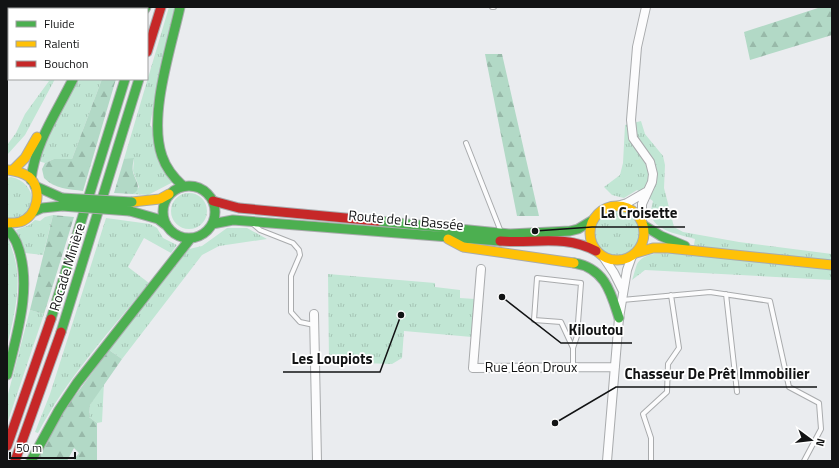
<svg xmlns="http://www.w3.org/2000/svg" width="839" height="468" font-family="'Titillium Web',sans-serif">
  <defs>
    <pattern id="grass-tufts" width="24" height="20" patternUnits="userSpaceOnUse"><rect width="24" height="20" fill="#c1e6d4"/><path d="M3 7l-1-3M5 7V3M7 7l1-3M15 17l-1-3M17 17v-4M19 17l1-3" fill="none" stroke="#a5c4b5"/></pattern>
    <pattern id="forest-firs" width="22" height="20" patternUnits="userSpaceOnUse"><rect width="22" height="20" fill="#b2d9c6"/><path d="M5 1l3.5 6h-7zM16 11l3.5 6h-7z" fill="#98b9a9"/></pattern>
  </defs>
  <rect width="100%" height="100%" fill="#eaecef"/>
  <path fill="url(#grass-tufts)" d="M7 7H67V9H9V77H7Z
    M169 7H176L162 60 150 125 153 129 175 181 148 195 133 194 139 187 133 171 134 159H124Z
    M31 79H55L25 135 7 155V145L16 133 25 114 49 81Z
    M74 79H102L72 159H54L45 163 38 161Z
    M641 121 645 134 663 156 665 165 664 188 674 227 683 232 739 242 832 254V280L645 270 632 280C634 275 635 269 637 264 646 248 678 254 692 256L695 239C682 235 653 231 651 214 651 210 652 205 653 201L637 190 624 198 612 195 604 187 620 175 623 163 625 125Z
    M11 177C33 181 41 209 20 217 16 218 11 218 7 218V178Z
    M171 211a18 18 0 1 1 36 0a18 18 0 1 1-36 0Z
    M594 233a23 23 0 1 1 46 0a23 23 0 1 1-46 0Z
    M53 215 43 255 25 253 16 230 29 225 35 220 40 221 45 217Z
    M106 218 150 224 157 228 163 238 177 245 171 253 144 238 128 267 149 283C110 331 67 378 38 433L35 432 50 394Z
    M227 228H247L267 239 219 246 202 255 122 359 109 350 189 249 202 246Z
    M7 235C10 244 14 254 16 264 21 291 13 320 7 346Z
    M328 274 435 283V287L460 290V298L475 299 472 337 404 331 402 358 392 364 329 362Z
    M30 310 44 314 7 424V398Z
    M104 382 102 422 97 423 89 417 90 405Z"/>
  <path fill="url(#forest-firs)" d="M821 7H832V35L750 60 744 32Z
    M485 54H502L539 216H517Z
    M102 79H116L83 191C69 189 55 189 44 178L42 169 45 163 54 159H72Z
    M134 158C133 163 132 168 133 172 135 180 143 189 133 194L114 193 124 159Z
    M53 215 74 217 44 314 30 310Z
    M109 350 122 359 90 405 89 417 97 423V461H73L79 453 74 448 67 461H35L63 412Z"/>
  <g fill="none" stroke-linecap="round" stroke-linejoin="round">
    <defs>
      <path id="lane" d="M492 7H494
        M466 143 501 232
        M253 224 260 230 293 243 299 250 300 255 291 276V312L300 322 314 325
        M726 294 737 392
        M622 300 710 292 770 301 789 387 819 403 821 429 804 461
        M573 348 561 322 534 320 537 278 581 283 577 336 573 348V367
        M651 461V438L643 414 667 392 668 364 679 348 671 295"/>
      <path id="street" d="M617 206 627 203 646 192
        M642 221V204L652 182 653 174 650 162 633 138 631 120 637 47 646 7
        M604 258 614 273 623 291
        M481 269 473 368 615 367
        M314 314 317 461
        M607 461 619 318 627 270 632 256"/>
      <path id="fast" d="M80 7V9
        M180 7C171 48 148 116 162 156 166 168 174 178 183 186
        M145 9 146 7
        M31 180C35 142 57 112 73 79
        M163 212a26 26 0 1 1 52 0a26 26 0 1 1-52 0Z
        M35 186 62 198
        M130 211 158 219 166 225
        M33 212 42 208 62 206
        M378 221 510 234 570 231 578 229 593 220
        M212 224 233 220 500 241
        M643 225 661 236 685 246
        M7 228C10 233 15 238 17 244 33 285 17 334 7 375
        M574 263C605 268 611 293 619 318
        M51 319 125 79
        M61 332 139 79
        M31 461 59 410 77 383 190 239"/>
      <path id="slow" d="M13 170 25 158 37 137
        M132 202 160 199 169 194
        M590 233a27 27 0 1 1 54 0a27 27 0 1 1-54 0Z
        M7 223C11 223 16 223 20 222 38 216 43 189 29 177 22 172 16 171 8 170
        M448 239 463 247 574 263
        M636 253 653 248H668L832 265"/>
      <path id="jam" d="M147 52 161 7
        M213 201 239 208 378 221
        M500 241C533 244 565 234 596 251
        M7 446 51 319
        M15 461 61 332"/>
    </defs>
    <use href="#lane" stroke="#a9abad" stroke-width="6"/>
    <use href="#street" stroke="#a9abad" stroke-width="10"/>
    <use href="#fast" stroke="#a9abad" stroke-width="11"/>
    <use href="#slow" stroke="#a9abad" stroke-width="11"/>
    <use href="#jam" stroke="#a9abad" stroke-width="11"/>
    <use href="#lane" stroke="#fcfcfd" stroke-width="4"/>
    <use href="#street" stroke="#fcfcfd" stroke-width="8"/>
    <use href="#fast" stroke="#4caf50" stroke-width="9"/>
    <use href="#slow" stroke="#ffc107" stroke-width="9"/>
    <use href="#jam" stroke="#c62828" stroke-width="9"/>
    <defs>
      <path id="fast-bridge" d="M62 198 132 202
        M62 206 130 211"/>
    </defs>
    <use href="#fast-bridge" stroke="#a9abad" stroke-width="11" stroke-linecap="butt"/>
    <use href="#fast-bridge" stroke="#4caf50" stroke-width="9"/>
  </g>
  <g text-anchor="middle" stroke-width="3.5" stroke-linejoin="round" paint-order="stroke">
    <g font-size="14" fill="#121314" stroke="#fff">
      <text transform="translate(406 220) rotate(5)" y="5">Route de La Bassée</text>
      <text transform="translate(67 267) rotate(-73)" y="5">Rocade Minière</text>
      <text x="531" y="372">Rue Léon Droux</text>
    </g>
  </g>
  <path fill="none" stroke="#121314" stroke-width="1.5" d="M535 231L592 227H685M502 297L561 343H632M401 315L380 372H283M555 423L616 387H817"/>
  <g fill="#121314" stroke="#fff" stroke-width="1.5">
    <circle cx="535" cy="231" r="4"/>
    <circle cx="502" cy="297" r="4"/>
    <circle cx="401" cy="315" r="4"/>
    <circle cx="555" cy="423" r="4"/>
  </g>
  <g font-size="15" text-anchor="middle" font-weight="bold" fill="#121314" stroke="#fff" stroke-width="3.5" stroke-linejoin="round" paint-order="stroke">
    <text x="639" y="218">La Croisette</text>
    <text x="596" y="335">Kiloutou</text>
    <text x="332" y="364">Les Loupiots</text>
    <text x="717" y="379">Chasseur De Prêt Immobilier</text>
  </g>
  <rect width="839" height="468" fill="none" stroke="#121314" stroke-width="16"/>
  <rect x="8" y="8" width="140" height="72" fill="#ffffff" stroke="#a0a1a1"/>
  <rect x="16" y="21" width="20" height="6" fill="#4caf50" stroke="#a0a1a1"/>
  <text x="44" y="28" font-size="12" fill="#121314">Fluide</text>
  <rect x="16" y="41" width="20" height="6" fill="#ffc107" stroke="#a0a1a1"/>
  <text x="44" y="48" font-size="12" fill="#121314">Ralenti</text>
  <rect x="16" y="61" width="20" height="6" fill="#c62828" stroke="#a0a1a1"/>
  <text x="44" y="68" font-size="12" fill="#121314">Bouchon</text>
  <g transform="translate(811 440) rotate(105)" stroke="#ffffff" stroke-width="3" paint-order="stroke">
  <path d="M0-3L7 15L0 10L-7 15Z" fill="#121314"/>
  <text y="-6" font-size="11" font-weight="bold" text-anchor="middle" fill="#121314">N</text>
  </g>
  <path d="M10 452v6h65v-6" fill="none" stroke="#121314" stroke-width="2"/>
  <text x="16" y="452" font-size="12" fill="#121314" stroke="#ffffff" stroke-width="3" paint-order="stroke">50 m</text>
</svg>
